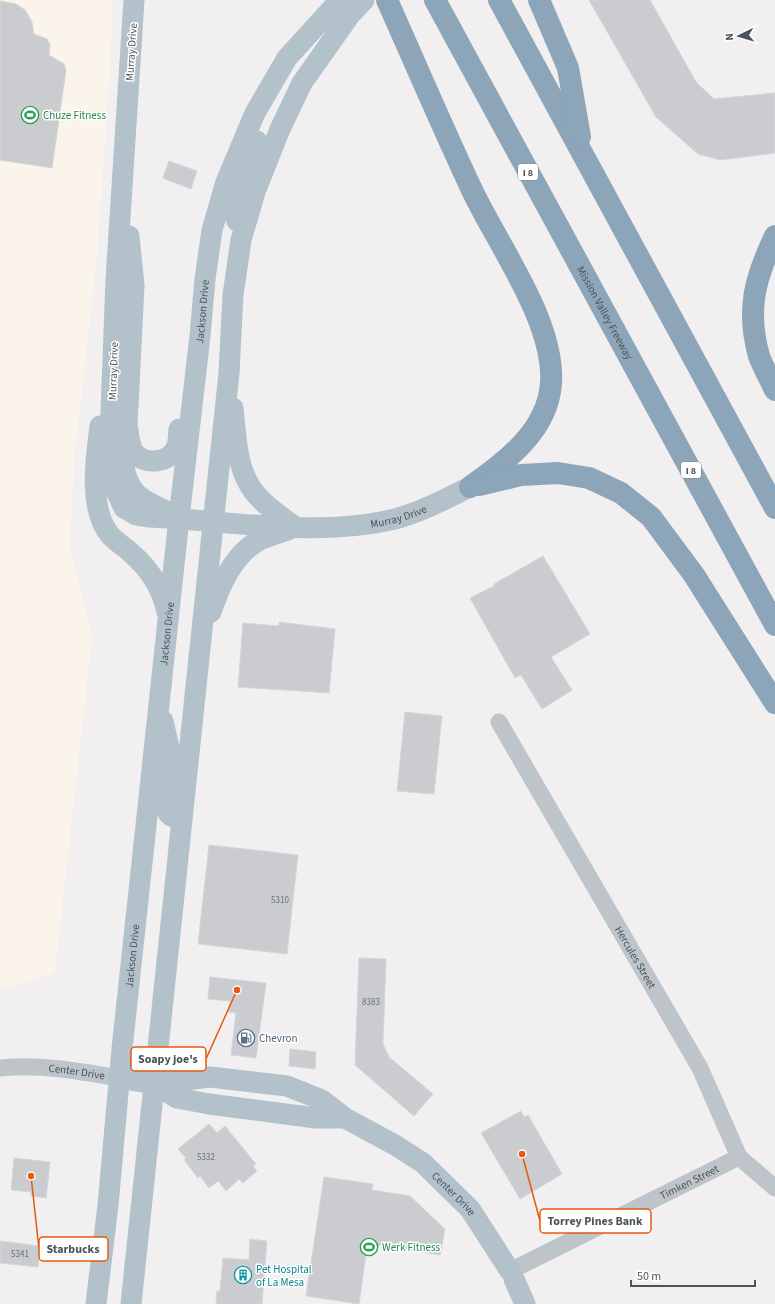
<svg xmlns="http://www.w3.org/2000/svg" width="775" height="1304" font-family="'Source Sans 3',sans-serif">
  <rect width="100%" height="100%" fill="#f1eff0"/>
  <path fill="#faf4eb" d="M0 0H113L110 68 97 256 74 462 70 546 92 637 55 973 0 989Z"/>
  <path fill="#caccd0" stroke="#d4d6da" d="M589 0H650L696 82 714 99 775 93V153L720 160 698 154 656 117Z
    M0 1 16 4 25 10 32 22 34 34 47 39 50 45 49 55 64 64 66 70 52 168 0 160Z
    M169 161 197 171 191 189 163 178Z
    M543 556 590 634 551 657 572 690 542 709 521 675 515 678 470 598 494 586V584Z
    M279 622 335 629 329 693 238 687 243 623 279 626Z
    M405 712 442 716 434 794 397 791Z
    M209 845 298 855 287 954 198 944Z
    M359 958 386 959 383 1044 389 1057 433 1094 414 1116 355 1065Z
    M210 977 266 983 256 1058 231 1055 236 1013 228 1012 230 1001 208 999Z
    M290 1049 316 1052 315 1069 289 1066Z
    M521 1111 524 1117 528 1115 562 1174 520 1199 481 1133Z
    M209 1124 217 1133 225 1126 256 1164 253 1166 257 1171 243 1183 239 1179 226 1191 218 1181 209 1188 200 1176 198 1178 184 1160 186 1158 178 1149Z
    M14 1158 50 1162 46 1198 31 1196V1192L11 1190Z
    M324 1177 373 1184 372 1190 410 1196 445 1229 440 1255 380 1245 366 1255 359 1304 306 1296Z
    M250 1239 267 1241 262 1304H216L217 1291H220L223 1258 249 1260Z
    M0 1241 40 1246 38 1267 0 1263Z"/>
  <g fill="none" stroke-linecap="round" stroke-linejoin="round">
    <g stroke="#bdc5ca" stroke-width="17">
      <path id="s1" d="M499 722 700 1068 739 1157 775 1188"/>
      <path id="s2" d="M0 1068C41 1064 79 1071 119 1078"/>
      <path id="s3" d="M514 1279 510 1271 739 1157"/>
    </g>
    <g stroke="#b2c1ca" stroke-width="21">
      <path id="s4" d="M134 0 116 280 110 439 115 489 124 508 136 515 148 517C226 520 309 537 386 521 416 515 443 500 470 487"/>
      <path d="M245 225 237 221 235 216 236 202 257 141"/>
      <path d="M129 236 134 286 127 425C121 449 119 483 143 499 153 505 164 510 174 515"/>
      <path d="M233 408C236 434 236 464 250 486 260 503 280 515 295 527"/>
      <path d="M100 426C96 457 88 509 110 535 116 542 125 547 131 553 149 568 162 589 167 612"/>
      <path d="M128 430C129 438 130 448 135 454 147 465 169 463 176 448 179 443 178 435 179 429"/>
      <path d="M211 612C220 586 233 555 258 541 268 536 280 533 290 529"/>
      <path d="M163 721 170 752 166 807C168 817 172 817 182 819"/>
      <path id="s5" d="M119 1078 154 1084 210 1077 287 1086 322 1100 345 1118 395 1145 423 1163 470 1209 510 1271"/>
      <path d="M154 1084 177 1098 209 1104 316 1118H345"/>
      <path d="M514 1279 525 1304"/>
      <path id="s6" d="M96 1304 108 1205 122 1049 179 518 200 336 205 279 212 230 226 182 255 113 287 58 340 0"/>
      <path d="M131 1304 229 373 233 295 241 240 255 192 280 129 302 83 350 15 364 0"/>
    </g>
    <g stroke="#8da5b8" stroke-width="22">
      <path d="M387 0C415 63 442 126 471 188 497 244 555 321 551 383 548 431 506 461 470 487"/>
      <path id="s7" d="M435 0 775 625"/>
      <path d="M499 0 775 508"/>
      <path d="M539 0 568 68 580 137"/>
      <path d="M775 236C755 278 746 310 759 356 763 367 770 379 775 390"/>
      <path d="M479 485 521 475 558 473 589 478 621 493 651 517 694 575 775 703"/>
    </g>
  </g>
  <defs>
    <symbol id="stadium-ring" viewBox="-11 -11 22 22"><circle r="9.5" fill="#fff" stroke="#2e9e5b" stroke-width="1.5"/><path d="M0-5a6.5 5 0 1 0 0 10a6.5 5 0 1 0 0-10ZM-3.5-1.8h7v3.6h-7Z" fill="#2e9e5b"/></symbol>
    <symbol id="fuel-ring" viewBox="-11 -11 22 22"><circle r="9.5" fill="#fff" stroke="#5c6f8a" stroke-width="1.5"/><path d="M-5.5-6h7V0h2V4h1.3V-2.5L3-4.5l.8-.8L6-3V5H2.5V1h-1V6h-7ZM-4.2-4.7v3.2H.2V-4.7Z" fill="#5c6f8a"/></symbol>
    <symbol id="building-ring" viewBox="-11 -11 22 22"><circle r="9.5" fill="#fff" stroke="#0f9aa8" stroke-width="1.5"/><path d="M-4-6H4V6H1V3H-1V6H-4ZM-2.5-4.3h1.7v1.8h-1.7ZM.8-4.3h1.7v1.8H.8ZM-2.5-1h1.7V.8h-1.7ZM.8-1h1.7V.8H.8Z" fill="#0f9aa8"/></symbol>
  </defs>
  <g fill-rule="evenodd">
    <use href="#stadium-ring" x="20" y="105" width="20" height="20"/>
    <use href="#fuel-ring" x="236" y="1028" width="20" height="20"/>
    <use href="#stadium-ring" x="359" y="1237" width="20" height="20"/>
    <use href="#building-ring" x="233" y="1265" width="20" height="20"/>
  </g>
  <g text-anchor="middle" stroke-width="3" stroke-linejoin="round" paint-order="stroke">
    <g font-size="9" fill="#6a7278">
      <text x="280" y="903">5310</text>
      <text x="371" y="1005">8383</text>
      <text x="206" y="1160">5332</text>
      <text x="20" y="1257">5341</text>
    </g>
    <g fill="#fff" stroke="#80878c" stroke-width="1">
      <rect x="518" y="164" width="20" height="16" rx="3"/>
      <rect x="681" y="462" width="20" height="16" rx="3"/>
    </g>
    <g font-size="10" font-weight="bold" fill="#4a545a">
      <text x="528" y="176">I 8</text>
      <text x="691" y="474">I 8</text>
    </g>
    <g font-size="11" fill="#4a545a" stroke="#fff">
      <text transform="translate(131 52) rotate(-86)" y="4">Murray Drive</text>
      <text dy="4" stroke="none"><textPath href="#s6" startOffset="998">Jackson Drive</textPath></text>
      <text dy="4" stroke="none"><textPath href="#s7" startOffset="356">Mission Valley Freeway</textPath></text>
      <text transform="translate(113 371) rotate(-88)" y="4">Murray Drive</text>
      <text dy="4" stroke="none"><textPath href="#s4" startOffset="789">Murray Drive</textPath></text>
      <text dy="4" stroke="none"><textPath href="#s6" startOffset="674">Jackson Drive</textPath></text>
      <text dy="4" stroke="none"><textPath href="#s6" startOffset="350">Jackson Drive</textPath></text>
      <text dy="4" stroke="none"><textPath href="#s1" startOffset="272">Hercules Street</textPath></text>
      <text dy="4" stroke="none"><textPath href="#s2" startOffset="77">Center Drive</textPath></text>
      <text dy="4" stroke="none"><textPath href="#s3" startOffset="209">Timken Street</textPath></text>
      <text dy="4" stroke="none"><textPath href="#s5" startOffset="370">Center Drive</textPath></text>
    </g>
    <g font-size="11" fill="#27864d" stroke="#fff" text-anchor="start">
      <text x="43" y="119">Chuze Fitness</text>
      <text x="382" y="1251">Werk Fitness</text>
    </g>
    <g font-size="11" fill="#4e5e75" stroke="#fff" text-anchor="start">
      <text x="259" y="1042">Chevron</text>
    </g>
    <g font-size="11" fill="#0d838f" stroke="#fff" text-anchor="start">
      <text x="256" y="1273">Pet Hospital<tspan x="256" dy="13">of La Mesa</tspan></text>
    </g>
  </g>
  <path fill="none" stroke="#e8590c" stroke-width="1.5" d="M237 990L206 1059M522 1154L540 1221M31 1176L39 1249"/>
  <g fill="#e8590c" stroke="#fff" stroke-width="1.5">
    <circle cx="237" cy="990" r="4"/>
    <circle cx="522" cy="1154" r="4"/>
    <circle cx="31" cy="1176" r="4"/>
  </g>
  <g fill="#fff" stroke="#e8590c" stroke-width="1.5">
    <rect x="131" y="1047" width="75" height="24" rx="4"/>
    <rect x="540" y="1209" width="111" height="24" rx="4"/>
    <rect x="39" y="1237" width="69" height="24" rx="4"/>
  </g>
  <g font-size="12" text-anchor="middle" font-weight="bold" fill="#4a545a">
    <text x="168" y="1063">Soapy joe's</text>
    <text x="595" y="1225">Torrey Pines Bank</text>
    <text x="73" y="1253">Starbucks</text>
  </g>
  <g transform="translate(739 36) rotate(265)" stroke="#ffffff" stroke-width="3" paint-order="stroke">
  <path d="M0-3L7 15L0 10L-7 15Z" fill="#4a545a"/>
  <text y="-6" font-size="11" font-weight="bold" text-anchor="middle" fill="#4a545a">N</text>
  </g>
  <path d="M631 1280v6h124v-6" fill="none" stroke="#4a545a" stroke-width="2"/>
  <text x="637" y="1280" font-size="12" fill="#4a545a" stroke="#ffffff" stroke-width="3" paint-order="stroke">50 m</text>
</svg>
